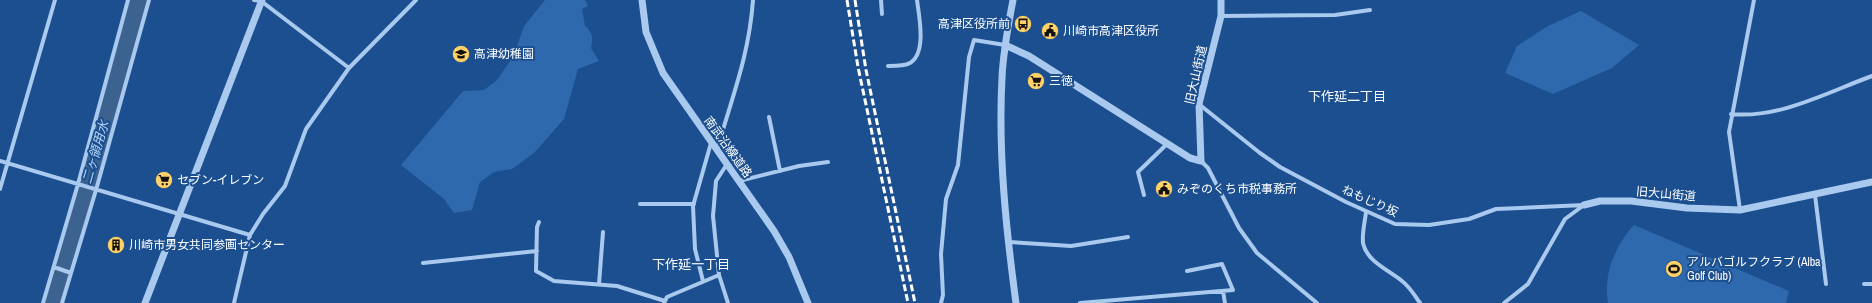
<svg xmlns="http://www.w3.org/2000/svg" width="1872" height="303" font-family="'Archivo Narrow','Noto Sans JP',sans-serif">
  <rect width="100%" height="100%" fill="#1b4f8f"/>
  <path fill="#2e69ad" d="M545 0H585L588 6 582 9 585 26C593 33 593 38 591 48L599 61 578 69 564 119 534 153 512 169 494 172 480 182 472 210 454 213 444 199 401 165 463 91 484 90 497 80 514 55 524 26Z
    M1581 11 1639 45 1612 68 1553 94 1505 73 1517 46 1548 26Z
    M1634 225 1789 291 1786 303H1608C1603 276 1615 245 1634 225Z"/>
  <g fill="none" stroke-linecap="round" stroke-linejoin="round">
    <path stroke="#3c6290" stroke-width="20" d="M53 303 138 0"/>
    <path stroke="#a9c9ee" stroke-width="4" d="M254 0 261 1 349 68
      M881 0 882 14
      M1221 16 1335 15 1370 10
      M888 66C895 66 905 66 910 63 927 53 919 16 917 0
      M1200 105 1260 153 1280 167 1346 202 1395 224 1429 225 1469 219 1496 209 1584 205
      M1731 114C1779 119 1828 92 1872 76
      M769 117 780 171
      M717 150C732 97 749 56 753 0
      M0 161 250 235
      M1201 161 1208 168 1239 228 1257 253 1317 303
      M727 164 716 181 713 216 719 275 728 303
      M739 181 799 166 828 162
      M0 189 55 0
      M1144 195 1138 172 1167 144
      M1815 195 1826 284
      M640 204H694
      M1740 210 1729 132 1754 0
      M1366 212C1365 222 1362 232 1363 243 1367 262 1389 270 1402 281 1410 287 1415 296 1420 303
      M539 222 537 227 536 271 554 281 617 286 665 301
      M1009 242 1071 246 1128 237
      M423 263 537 251
      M54 267 71 273
      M703 281 695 249 693 206 711 143
      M599 284 603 232
      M1864 284H1872
      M1223 291 1225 303
      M43 303 78 184 128 0
      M62 303 96 190 149 0
      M234 303 250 235 263 214 285 186 306 129 349 68 416 0
      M664 303 667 297 719 275
      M941 303 943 295 941 254 946 199 958 165 969 57 974 40 1005 45
      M1080 303 1233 290 1222 264 1187 271
      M1504 303 1528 284 1565 219 1584 205"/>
    <path stroke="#a9c9ee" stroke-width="7" d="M642 0 646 32 663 73 774 231 789 257 808 303
      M1013 0C1008 26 1003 52 1002 78 998 153 1006 229 1016 303
      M1005 45 1029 56 1190 158 1201 161 1199 104 1221 16V0
      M1584 205 1600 201H1631L1687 208 1740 210 1872 182
      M145 303 262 0"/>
    <path stroke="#fff" stroke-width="3" stroke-dasharray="7 3" stroke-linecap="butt" d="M847 0 858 67 908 303
      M855 0 866 70 915 303"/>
  </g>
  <defs>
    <symbol id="bus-disc" viewBox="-11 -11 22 22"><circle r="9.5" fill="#ffd166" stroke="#1b4f8f"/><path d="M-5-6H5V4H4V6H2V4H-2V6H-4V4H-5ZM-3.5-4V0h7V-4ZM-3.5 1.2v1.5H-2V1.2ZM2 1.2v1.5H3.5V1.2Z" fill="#111"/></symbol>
    <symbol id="civic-disc" viewBox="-11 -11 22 22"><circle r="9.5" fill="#ffd166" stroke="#1b4f8f"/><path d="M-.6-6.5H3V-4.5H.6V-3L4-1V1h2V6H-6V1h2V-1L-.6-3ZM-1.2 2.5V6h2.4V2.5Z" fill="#111"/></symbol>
    <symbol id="school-disc" viewBox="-11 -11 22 22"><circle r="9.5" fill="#ffd166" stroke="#1b4f8f"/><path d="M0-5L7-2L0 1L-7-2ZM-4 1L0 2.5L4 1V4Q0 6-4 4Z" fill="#111"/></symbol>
    <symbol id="supermarket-disc" viewBox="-11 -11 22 22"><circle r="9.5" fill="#ffd166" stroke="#1b4f8f"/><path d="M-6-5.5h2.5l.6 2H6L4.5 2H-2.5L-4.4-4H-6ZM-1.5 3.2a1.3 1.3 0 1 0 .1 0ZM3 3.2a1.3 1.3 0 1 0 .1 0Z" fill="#111"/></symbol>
    <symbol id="building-disc" viewBox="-11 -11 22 22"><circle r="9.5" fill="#ffd166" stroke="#1b4f8f"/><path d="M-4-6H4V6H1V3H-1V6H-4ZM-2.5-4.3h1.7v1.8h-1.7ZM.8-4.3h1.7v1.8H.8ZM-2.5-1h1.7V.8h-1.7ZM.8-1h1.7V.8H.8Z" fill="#111"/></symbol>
    <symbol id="stadium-disc" viewBox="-11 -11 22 22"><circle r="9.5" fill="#ffd166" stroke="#1b4f8f"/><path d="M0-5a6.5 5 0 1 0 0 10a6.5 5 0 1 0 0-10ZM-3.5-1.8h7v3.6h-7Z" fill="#111"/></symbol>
  </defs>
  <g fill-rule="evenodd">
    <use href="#bus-disc" x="1013" y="14" width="20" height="20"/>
    <use href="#civic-disc" x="1040" y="21" width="20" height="20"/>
    <use href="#school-disc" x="451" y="44" width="20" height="20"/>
    <use href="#supermarket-disc" x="1026" y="71" width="20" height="20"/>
    <use href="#supermarket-disc" x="154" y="170" width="20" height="20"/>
    <use href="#civic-disc" x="1154" y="179" width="20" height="20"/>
    <use href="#building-disc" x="106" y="235" width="20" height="20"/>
    <use href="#stadium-disc" x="1664" y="259" width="20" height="20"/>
  </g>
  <g text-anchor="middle" stroke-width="4" stroke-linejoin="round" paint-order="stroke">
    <g font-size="12" fill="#fff" stroke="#1b4f8f" text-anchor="start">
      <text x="1010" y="28" text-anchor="end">高津区役所前</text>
      <text x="1063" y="35">川崎市高津区役所</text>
      <text x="474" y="58">高津幼稚園</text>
      <text x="1049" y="85">三徳</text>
      <text x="177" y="184">セブン-イレブン</text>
      <text x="1177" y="193">みぞのくち市税事務所</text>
      <text x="129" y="249">川崎市男女共同参画センター</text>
      <text x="1687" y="266">アルバゴルフクラブ (Alba<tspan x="1687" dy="14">Golf Club)</tspan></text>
    </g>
    <g font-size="12" fill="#fff" stroke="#1b4f8f">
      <text transform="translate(1196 75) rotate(-77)" y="4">旧大山街道</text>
      <text transform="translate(728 147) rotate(54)" y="4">南武沿線道路</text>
      <text transform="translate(1666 194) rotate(5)" y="4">旧大山街道</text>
      <text transform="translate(1370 201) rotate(24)" y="4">ねもじり坂</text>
    </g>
    <g font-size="13" fill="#fff" stroke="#1b4f8f">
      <text x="1347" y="101">下作延二丁目</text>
      <text x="691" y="269">下作延一丁目</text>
    </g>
    <g font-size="13" font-style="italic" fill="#b5d3f5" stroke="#1b4f8f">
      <text transform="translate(95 152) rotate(-74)" y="5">二ヶ領用水</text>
    </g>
  </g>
</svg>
